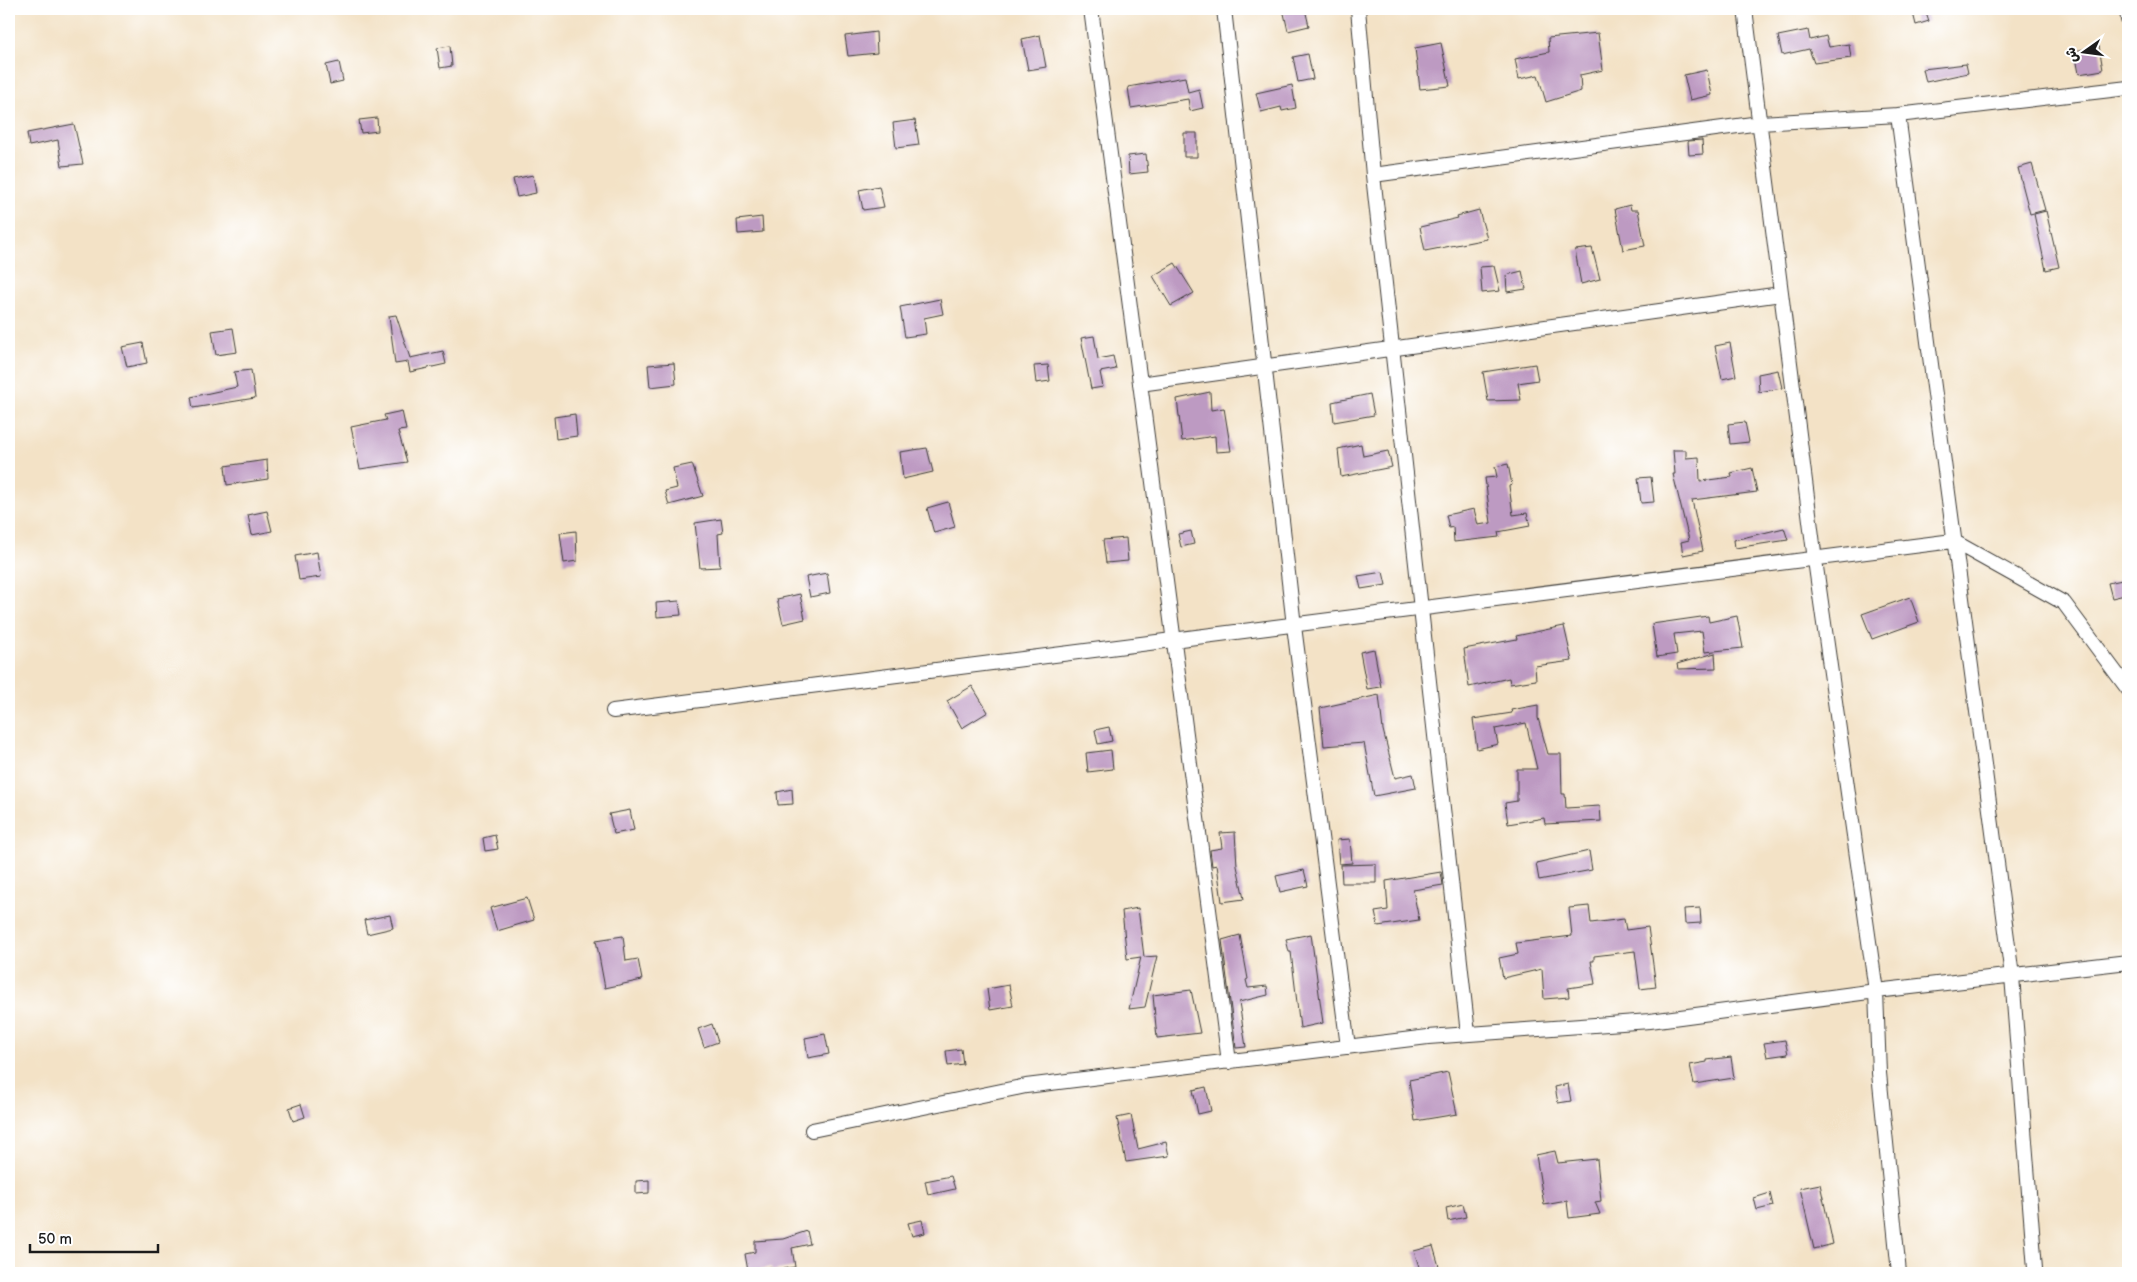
<svg xmlns="http://www.w3.org/2000/svg" width="2137" height="1282" font-family="'Balsamiq Sans','Playpen Sans Arabic',sans-serif">
  <rect width="100%" height="100%" fill="#fff"/>
  <filter id="ink" filterUnits="userSpaceOnUse"><feTurbulence type="fractalNoise" baseFrequency=".02" numOctaves="2"/><feDisplacementMap in="SourceGraphic" scale="10" xChannelSelector="R" yChannelSelector="G"/><feConvolveMatrix kernelMatrix="1 2 1 2 8 2 1 2 1" color-interpolation-filters="sRGB"/></filter>
  <filter id="wash" filterUnits="userSpaceOnUse"><feTurbulence type="fractalNoise" baseFrequency=".0096" numOctaves="4" result="noise"/><feDisplacementMap in="SourceGraphic" scale="20" xChannelSelector="R" yChannelSelector="G"/><feGaussianBlur stdDeviation="1.12" result="paint"/><feColorMatrix in="noise" values="0 0 0 0 0 0 0 0 0 0 0 0 0 0 0 0 0 1.4 0 .05"/><feComposite in="paint" operator="in"/></filter>
  <g filter="url(#wash)">
    <rect width="100%" height="100%" fill="#f3e2c6"/>
    <g id="blocks">
      <path fill="#bd9ac2" d="M1283 9H1305L1309 26 1288 31Z
        M1912 9H1925L1929 21 1916 25Z
        M1808 30 1810 40 1826 36 1829 47 1849 44 1851 58 1814 63 1809 49 1782 55 1778 36Z
        M876 32 877 53 848 56 845 36Z
        M1598 33 1603 70 1580 75 1581 91 1546 102 1538 75 1519 79 1515 59 1549 52 1548 38Z
        M1040 35 1046 67 1028 70 1022 39Z
        M1441 43 1450 86 1420 89 1415 48Z
        M450 46 452 66 440 68 437 48Z
        M2099 46 2103 70 2079 74 2075 51Z
        M1308 54 1313 79 1298 82 1293 57Z
        M339 62 343 81 330 84 326 65Z
        M1966 64 1968 73 1926 82 1923 69Z
        M1707 70 1712 95 1690 100 1684 75Z
        M1185 77 1188 92 1199 89 1203 108 1190 111 1188 99 1131 108 1128 87Z
        M1292 85 1296 108 1282 111 1281 107 1261 112 1256 93Z
        M377 118 378 131 361 133 359 120Z
        M915 120 919 145 896 148 893 123Z
        M74 124 83 164 62 166 58 140 29 146 27 133Z
        M1184 133H1197V157H1184Z
        M1702 140 1703 154 1689 155 1688 141Z
        M1146 154 1148 172 1129 174 1128 156Z
        M2032 164 2045 210 2030 214 2018 168Z
        M533 175 536 193 517 197 513 179Z
        M879 186 884 207 863 210 859 190Z
        M1630 205 1631 210H1638L1645 246 1623 250 1615 209Z
        M1479 210 1487 239 1425 251 1420 227 1458 218 1457 216Z
        M2046 211 2059 267 2046 270 2034 214Z
        M762 217 763 232 738 234 737 220Z
        M1592 248 1600 279 1581 284 1575 250Z
        M1175 263 1194 293 1171 306 1153 276Z
        M1494 266 1500 291 1482 293 1480 267Z
        M1522 271 1526 289 1507 292 1506 275Z
        M940 299 943 314 924 318 926 334 905 337 900 307Z
        M396 315 410 358 443 351 446 364 410 372 408 362 395 364 389 316Z
        M233 328 237 352 216 355 212 331Z
        M1094 336 1098 359 1113 356 1116 369 1100 372 1103 387 1091 389 1081 338Z
        M143 343 147 363 127 367 122 347Z
        M1730 343 1736 376 1722 379 1715 346Z
        M674 363 676 384 650 387 648 365Z
        M1535 364 1538 380 1518 383 1521 400 1488 401 1483 372Z
        M1048 365 1050 381 1036 383 1034 366Z
        M251 370 255 398 193 408 191 397 237 387 234 372Z
        M1778 370 1782 388 1759 392 1758 374Z
        M1210 392 1211 410 1224 408 1231 451 1216 452 1215 436 1182 441 1177 399Z
        M1370 394 1374 415 1334 422 1332 402Z
        M402 411 406 430 398 431 407 462 360 469 351 427 386 420 384 415Z
        M575 414 577 436 556 439 554 417Z
        M1745 422 1749 442 1730 444 1728 424Z
        M1361 444 1363 456 1388 451 1392 467 1341 477 1338 449Z
        M927 448 933 472 903 479 900 452Z
        M1673 450H1686V458L1699 457 1700 481 1732 477 1731 473 1752 468 1757 492 1692 500 1703 551 1683 555 1681 542 1689 540 1673 474H1675Z
        M267 460 268 479 227 485 225 466Z
        M692 464 703 496 669 505 665 491 677 488 673 468Z
        M1508 464 1512 485 1509 486 1513 515 1527 513 1530 526 1498 532 1499 537 1454 542 1453 527 1449 528 1446 515 1474 509 1478 525 1491 523 1485 478 1497 477 1495 467Z
        M1651 477 1654 502 1641 503 1638 478Z
        M948 502 955 527 934 533 927 508Z
        M267 511 272 531 252 535 248 515Z
        M721 519 723 533 718 534 720 567 700 568 695 523Z
        M1784 528 1788 540 1735 548 1734 540Z
        M576 531 577 561 564 563 560 533Z
        M1191 531 1194 544 1181 547 1178 534Z
        M1126 538 1128 561 1106 563 1103 540Z
        M317 552 321 577 299 580 295 556Z
        M1383 572 1386 585 1361 589 1358 576Z
        M827 573 830 593 810 597 806 577Z
        M2122 580 2125 595 2112 598 2108 583Z
        M800 594 805 619 783 624 777 599Z
        M1910 597 1919 622 1872 639 1862 614Z
        M679 601 681 615 657 617 656 603Z
        M1708 616 1709 622 1737 616 1743 648 1705 652 1702 631 1674 634 1677 654 1657 657 1652 624Z
        M1564 626 1572 661 1535 666 1536 680 1510 684 1509 678 1469 687 1464 649 1517 639 1516 636Z
        M1374 649 1381 687 1367 689 1360 652Z
        M1715 653 1716 668 1678 669 1677 664Z
        M972 686 988 712 962 728 947 701Z
        M1379 695 1383 730 1395 778 1413 774 1416 788 1374 796 1364 743 1324 746 1320 708Z
        M1538 705V718L1548 754H1561L1562 794H1565L1566 808 1600 806 1601 821 1545 824 1544 818 1508 824 1505 803 1517 801V769H1537L1526 723 1495 729 1498 744 1477 749 1473 719 1512 713 1511 710Z
        M1109 727 1112 741 1098 744 1095 730Z
        M1111 750 1113 769 1088 772 1086 753Z
        M792 789 793 804 778 805 777 792Z
        M630 810 634 830 614 834 609 814Z
        M1235 832 1237 866 1244 899 1222 902 1217 865 1212 866 1210 850 1222 848 1220 833Z
        M495 835 498 849 485 851 483 838Z
        M1350 839 1352 863 1339 864 1337 840Z
        M1589 851 1592 870 1539 880 1536 863Z
        M1376 864V883H1342L1341 865Z
        M1304 870 1308 886 1280 892 1276 876Z
        M1441 872 1443 885 1413 890 1419 920 1378 926 1375 912 1388 910 1386 881Z
        M527 898 534 920 497 931 490 908Z
        M1589 906 1591 923 1624 919 1626 930 1648 927 1656 987 1640 989 1635 951 1594 956V961H1591L1595 984 1568 988 1569 997 1544 999 1542 969 1503 978 1499 958 1518 954 1516 943 1572 936 1569 908Z
        M1138 908 1144 957 1157 956 1145 1007 1129 1009 1141 957 1127 959 1122 911Z
        M1700 908 1701 923 1685 924 1684 909Z
        M390 915 393 928 367 934 364 920Z
        M1311 934 1323 1023 1300 1028 1291 952H1289L1286 939Z
        M1240 935 1248 979 1246 980 1248 988 1267 986 1268 995 1239 1002 1246 1047 1236 1048 1222 940Z
        M623 936 626 961 638 959 642 980 605 988 596 940Z
        M1009 985 1013 1006 990 1010 987 989Z
        M1191 990 1200 1033 1157 1038 1153 995Z
        M712 1024 718 1042 704 1047 698 1029Z
        M825 1034 829 1054 808 1058 805 1038Z
        M1785 1040 1788 1054 1767 1057 1764 1043Z
        M961 1049 963 1064 948 1066 946 1051Z
        M1731 1057 1734 1078 1694 1084 1690 1065 1707 1062V1060Z
        M1448 1072 1457 1114 1415 1121 1409 1080Z
        M1568 1084 1571 1101 1558 1103 1555 1087Z
        M1206 1087 1211 1111 1198 1114 1193 1090Z
        M301 1104 305 1117 293 1121 289 1108Z
        M1131 1115 1138 1149 1166 1142 1169 1156 1126 1162 1117 1118Z
        M1555 1151 1558 1163 1597 1159 1601 1201 1595 1202 1600 1214 1569 1218 1567 1201 1544 1205 1536 1155Z
        M951 1176 955 1189 928 1195 925 1181Z
        M649 1180V1193L636 1194V1181Z
        M1820 1184 1833 1244 1814 1249 1800 1188Z
        M1770 1193 1773 1206 1757 1210 1754 1198Z
        M1463 1204 1466 1217 1448 1221 1446 1208Z
        M922 1220 925 1233 912 1236 908 1223Z
        M807 1231 810 1244 792 1248 795 1267 772 1271 771 1267 748 1271 745 1254 755 1252V1241L783 1239Z
        M1433 1246 1441 1273H1421L1414 1251Z"/>
    </g>
  </g>
  <g filter="url(#ink)">
    <use href="#blocks" fill-opacity="0" stroke="#3c3a36" stroke-width="1"/>
    <g fill="none" stroke-linecap="round" stroke-linejoin="round">
      <defs>
        <path id="minor" d="M1091 9 1229 1062
          M1224 9 1294 626 1348 1047
          M1358 9 1373 175 1468 1034
          M1745 9 1815 560 1876 991 1879 1073 1899 1273
          M2127 9 2128 20
          M1898 115 2012 976 2035 1269
          M1373 175 1760 123 1898 115 2128 88
          M1140 384 1781 294
          M613 711 1953 541 2064 603 2128 689
          M812 1130 1026 1086 1428 1037 1650 1021 1876 991 2128 962"/>
      </defs>
      <use href="#minor" stroke="#3c3a36" stroke-width="16"/>
      <use href="#minor" stroke="#fff" stroke-width="14"/>
    </g>
  </g>
  <rect width="2137" height="1282" fill="none" stroke="#fff" stroke-width="30"/>
  <g transform="translate(2084 52) rotate(256)" stroke="#ffffff" stroke-width="4" paint-order="stroke">
  <path d="M0-4L9 19L0 12L-9 19Z" fill="#1c1c1c"/>
  <text y="-8" font-size="14" font-weight="bold" text-anchor="middle" fill="#1c1c1c">ش</text>
  </g>
  <path d="M30 1244v8h128v-8" fill="none" stroke="#1c1c1c" stroke-width="2.5"/>
  <text x="38" y="1244" font-size="15" fill="#1c1c1c" stroke="#ffffff" stroke-width="4" paint-order="stroke">50 m</text>
</svg>
